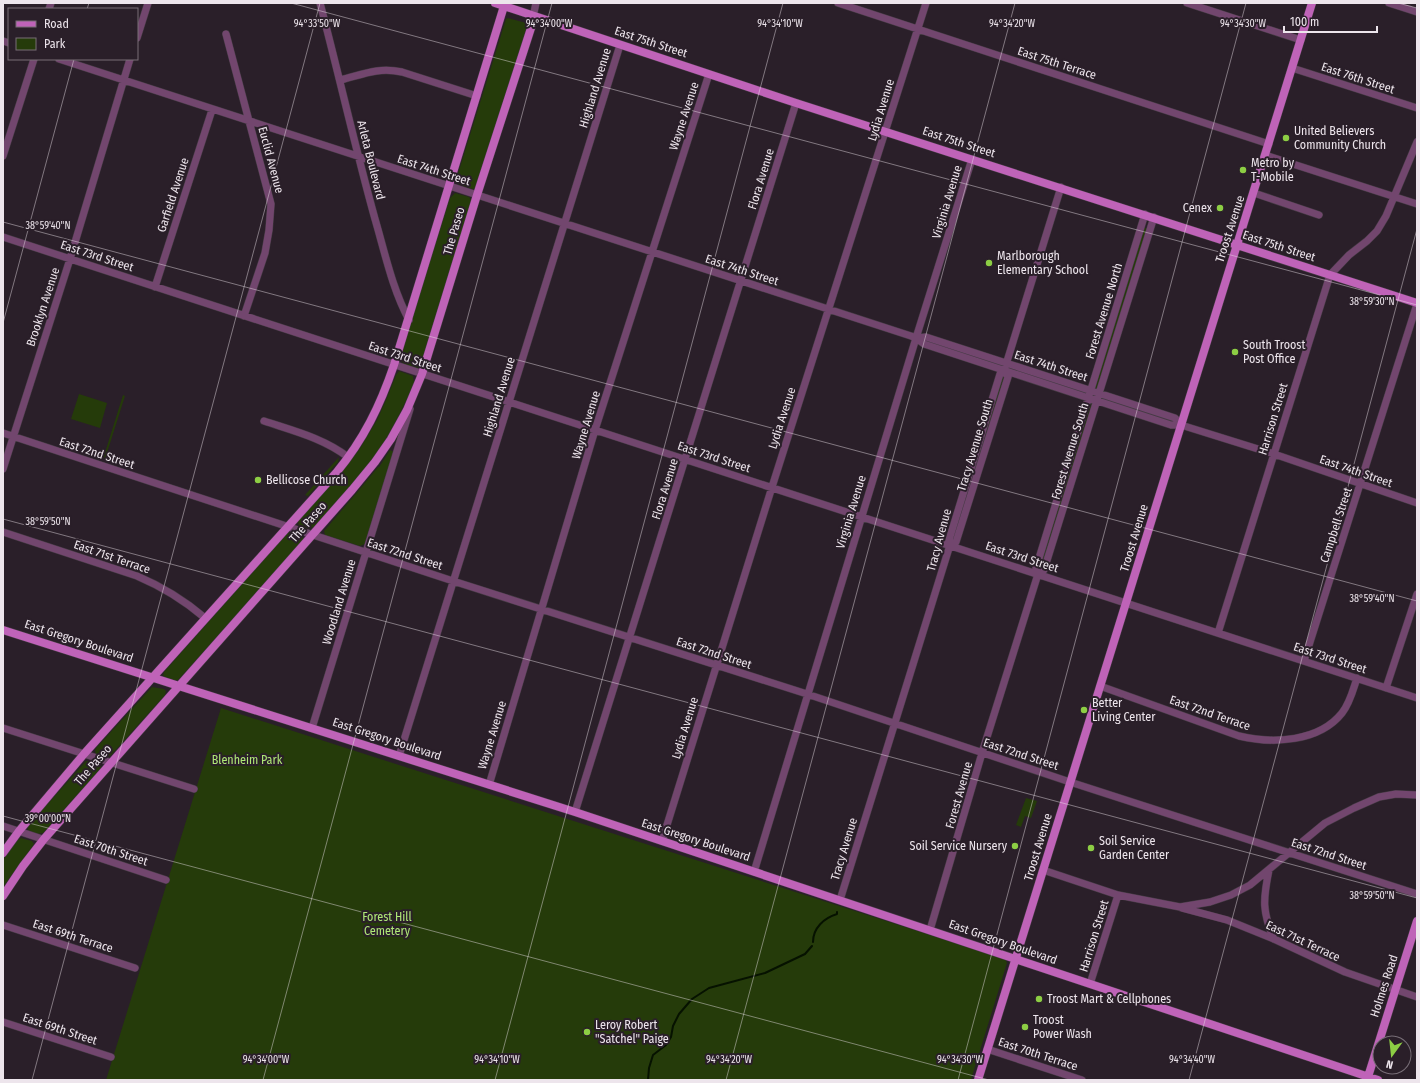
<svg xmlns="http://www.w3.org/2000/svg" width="1420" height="1083" font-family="'Fira Sans Condensed',sans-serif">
  <rect width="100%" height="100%" fill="#2a1f29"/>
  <path fill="#253b0a" d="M508 18 526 23 527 26 477 187 473 189 458 184 456 180 506 19Z
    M455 193 469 197 472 201 422 365 417 368C410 366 401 365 400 357L450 198Z
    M1145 228H1147L1098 389 1095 388 1143 229Z
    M399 371 413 376 414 383C404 406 393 428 380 448 361 476 337 501 315 526L309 529 299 526 298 522 299 520 347 465 359 450 377 420 386 400 396 375Z
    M1003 375H1005L953 538Z
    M79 394 107 403 100 428 71 419Z
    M123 395 125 396 105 459H103Z
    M1091 404H1092L1043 567H1041L1040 566Z
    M390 450 394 452 365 544 360 546 325 535 324 531 359 490 378 467H379Z
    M339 457 338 462 308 496 305 495Z
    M291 532 302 535 303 538V540L178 680H174L163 676 164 672 287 534Z
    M152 687 164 689 166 691 165 695 111 755 106 758 96 755 95 750 97 747Z
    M221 708 1005 959 1007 963 971 1080H106Z
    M86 761H91L99 764 101 767 100 769 43 833 37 834 28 830V826Z
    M1026 798 1037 801 1031 818 1025 816 1021 827 1016 825Z
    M21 838 32 841 34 844 3 887V860L18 840Z"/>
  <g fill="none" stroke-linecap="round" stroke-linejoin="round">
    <path stroke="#061200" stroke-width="2" d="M813 942C813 928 824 918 837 914V912
      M648 1080 649 1068 653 1055 666 1045 671 1037 673 1026 679 1014 692 999 709 988 765 973 805 954 812 946"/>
    <defs>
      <path id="minor" d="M320 3C339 75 355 147 375 219 385 253 392 288 409 320
        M838 3 1269 144
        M1187 3 1301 40
        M1389 3 1417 12
        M49 9 51 3
        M533 17 536 3
        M226 34 271 204 269 230 265 253 244 316
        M137 38 148 3
        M3 41 9 43
        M59 59 911 336 916 338 926 337 1175 418 1181 425 1274 454 1417 503
        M1292 68 1417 108
        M341 80C364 74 378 67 402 72L477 96
        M1265 155 1417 204
        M3 156 34 59
        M1254 193 1319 215
        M3 237 1417 698
        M155 287 212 110
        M916 338 924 344 1171 425H1181
        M264 421C294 431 323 438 348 457
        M3 433 453 581 807 694 1070 782 1417 894
        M3 469 70 259 130 59
        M3 532 137 576C163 587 184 600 205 618
        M950 545 956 542 1008 377 1004 371
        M1038 574 1044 570 1154 217
        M1038 574 1036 568 1145 214
        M1218 633 1330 275 1349 255 1367 241 1377 231 1386 216 1417 142
        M1304 661 1417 304
        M1100 686 1239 736C1273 744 1319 742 1342 713 1350 703 1353 690 1357 678
        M1386 688 1417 594
        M3 728 194 789
        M312 728 410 409
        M399 756 620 45
        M489 785 595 430 709 74
        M575 812 796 103
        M3 826 166 880
        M662 841 772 487 926 3
        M1043 870 1118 895 1180 907 1210 902 1231 895 1250 885 1325 823 1354 808 1379 797 1396 794 1417 795
        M1269 870C1263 899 1262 912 1274 939
        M754 872 916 338 972 159
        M840 900 950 545 949 540 1000 374 1004 371 1061 187
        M1182 908 1227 920 1274 939 1345 972 1417 997
        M3 925 135 968
        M930 930 982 753 1038 574
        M1090 984 1118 895
        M3 1022 111 1057
        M987 1049 1082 1080"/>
      <path id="major" d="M495 3 796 103 1417 303
        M3 630 575 812 1378 1080
        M3 853 19 831 84 754 336 473C364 439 380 406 394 365L504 6
        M3 896 23 866 44 839 352 490 375 462 391 439 407 410 422 374 477 195 532 25 533 17
        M978 1080 1312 3
        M1367 1080 1417 921"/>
    </defs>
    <use href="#minor" stroke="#453b44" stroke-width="8"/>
    <use href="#major" stroke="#453b44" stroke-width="9"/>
    <use href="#minor" stroke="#72466e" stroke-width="7"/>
    <use href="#major" stroke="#bf63b8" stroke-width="8"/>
  </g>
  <path fill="none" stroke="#ede5ec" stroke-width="1" stroke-opacity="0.45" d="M291 3 1417 305M1398 3 1417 8M87 9 89 3M3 222 1417 601M3 323 74 59M3 519 1417 898M3 816 989 1080M32 1080 320 3M263 1080 552 3M495 1080 783 3M726 1080 1015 3M958 1080 1246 3M1189 1080 1417 229"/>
  <g fill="#8dce44" stroke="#2a1f29" stroke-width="1.5">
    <circle cx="1286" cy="138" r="4"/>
    <circle cx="1243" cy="170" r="4"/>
    <circle cx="1220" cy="208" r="4"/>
    <circle cx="989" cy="263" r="4"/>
    <circle cx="1235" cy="352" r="4"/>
    <circle cx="258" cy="480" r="4"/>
    <circle cx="1084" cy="710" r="4"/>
    <circle cx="1015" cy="846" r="4"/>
    <circle cx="1091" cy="848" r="4"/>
    <circle cx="1039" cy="999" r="4"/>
    <circle cx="1025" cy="1027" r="4"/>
    <circle cx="587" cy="1032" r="4"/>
  </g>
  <g text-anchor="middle" stroke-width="4" stroke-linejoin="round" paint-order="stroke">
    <g font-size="12" fill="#ede5ec" stroke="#2a1f29">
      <text transform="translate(651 42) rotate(18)" y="4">East 75th Street</text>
      <text transform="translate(1057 63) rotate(18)" y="4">East 75th Terrace</text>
      <text transform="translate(1358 78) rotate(18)" y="4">East 76th Street</text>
      <text transform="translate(595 88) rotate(-73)" y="4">Highland Avenue</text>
      <text transform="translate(881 110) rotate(-73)" y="4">Lydia Avenue</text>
      <text transform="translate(684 116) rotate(-72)" y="4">Wayne Avenue</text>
      <text transform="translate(959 142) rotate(18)" y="4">East 75th Street</text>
      <text transform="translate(271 160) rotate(75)" y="4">Euclid Avenue</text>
      <text transform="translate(371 160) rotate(76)" y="4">Arleta Boulevard</text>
      <text transform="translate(434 170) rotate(18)" y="4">East 74th Street</text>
      <text transform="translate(761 179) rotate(-73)" y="4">Flora Avenue</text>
      <text transform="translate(173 195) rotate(-72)" y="4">Garfield Avenue</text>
      <text transform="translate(947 202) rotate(-73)" y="4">Virginia Avenue</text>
      <text transform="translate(1230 229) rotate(-72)" y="4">Troost Avenue</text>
      <text transform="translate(454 231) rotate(-74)" y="4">The Paseo</text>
      <text transform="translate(1279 246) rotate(18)" y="4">East 75th Street</text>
      <text transform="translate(97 256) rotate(18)" y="4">East 73rd Street</text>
      <text transform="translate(742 270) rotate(18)" y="4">East 74th Street</text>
      <text transform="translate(43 307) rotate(-72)" y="4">Brooklyn Avenue</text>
      <text transform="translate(1104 311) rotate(-73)" y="4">Forest Avenue North</text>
      <text transform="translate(405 357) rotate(18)" y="4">East 73rd Street</text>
      <text transform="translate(1051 366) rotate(18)" y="4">East 74th Street</text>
      <text transform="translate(499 397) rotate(-73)" y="4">Highland Avenue</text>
      <text transform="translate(782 418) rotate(-72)" y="4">Lydia Avenue</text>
      <text transform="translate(1273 419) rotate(-73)" y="4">Harrison Street</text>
      <text transform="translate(586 425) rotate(-73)" y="4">Wayne Avenue</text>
      <text transform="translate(975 445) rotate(-73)" y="4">Tracy Avenue South</text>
      <text transform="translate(1070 451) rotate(-73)" y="4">Forest Avenue South</text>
      <text transform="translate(97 453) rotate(18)" y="4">East 72nd Street</text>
      <text transform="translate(714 457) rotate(18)" y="4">East 73rd Street</text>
      <text transform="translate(1356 471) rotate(19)" y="4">East 74th Street</text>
      <text transform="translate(665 489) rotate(-73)" y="4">Flora Avenue</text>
      <text transform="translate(851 512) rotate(-73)" y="4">Virginia Avenue</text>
      <text transform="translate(308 522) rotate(-49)" y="4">The Paseo</text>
      <text transform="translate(1336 525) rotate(-72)" y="4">Campbell Street</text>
      <text transform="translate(1134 538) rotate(-73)" y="4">Troost Avenue</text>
      <text transform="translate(939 540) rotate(-75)" y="4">Tracy Avenue</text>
      <text transform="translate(405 554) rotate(18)" y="4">East 72nd Street</text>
      <text transform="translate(112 557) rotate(19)" y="4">East 71st Terrace</text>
      <text transform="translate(1022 557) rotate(18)" y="4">East 73rd Street</text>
      <text transform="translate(339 602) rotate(-73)" y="4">Woodland Avenue</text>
      <text transform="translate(79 641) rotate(18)" y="4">East Gregory Boulevard</text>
      <text transform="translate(714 653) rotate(18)" y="4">East 72nd Street</text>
      <text transform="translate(1330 658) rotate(18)" y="4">East 73rd Street</text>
      <text transform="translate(1210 713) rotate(19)" y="4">East 72nd Terrace</text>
      <text transform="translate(685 728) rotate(-73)" y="4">Lydia Avenue</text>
      <text transform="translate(492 735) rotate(-73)" y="4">Wayne Avenue</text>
      <text transform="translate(387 739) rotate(18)" y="4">East Gregory Boulevard</text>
      <text transform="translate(1021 754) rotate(18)" y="4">East 72nd Street</text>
      <text transform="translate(93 765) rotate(-49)" y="4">The Paseo</text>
      <text transform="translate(959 795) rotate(-74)" y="4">Forest Avenue</text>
      <text transform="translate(696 840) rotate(18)" y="4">East Gregory Boulevard</text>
      <text transform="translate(1038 847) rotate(-73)" y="4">Troost Avenue</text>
      <text transform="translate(844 849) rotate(-73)" y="4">Tracy Avenue</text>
      <text transform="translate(111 850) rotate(18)" y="4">East 70th Street</text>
      <text transform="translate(1329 854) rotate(18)" y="4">East 72nd Street</text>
      <text transform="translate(73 936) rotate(18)" y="4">East 69th Terrace</text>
      <text transform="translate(1094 936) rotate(-73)" y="4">Harrison Street</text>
      <text transform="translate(1303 941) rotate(25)" y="4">East 71st Terrace</text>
      <text transform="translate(1003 942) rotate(19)" y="4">East Gregory Boulevard</text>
      <text transform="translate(1384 986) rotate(-72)" y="4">Holmes Road</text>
      <text transform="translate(60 1029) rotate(18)" y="4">East 69th Street</text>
      <text transform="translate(1038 1054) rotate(18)" y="4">East 70th Terrace</text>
    </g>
    <g font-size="12" fill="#ede5ec" stroke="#2a1f29" text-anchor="start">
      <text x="1294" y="135">United Believers<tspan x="1294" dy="14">Community Church</tspan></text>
      <text x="1251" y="167">Metro by<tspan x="1251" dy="14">T-Mobile</tspan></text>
      <text x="1212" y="212" text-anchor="end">Cenex</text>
      <text x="997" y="260">Marlborough<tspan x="997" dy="14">Elementary School</tspan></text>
      <text x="1243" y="349">South Troost<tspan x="1243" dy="14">Post Office</tspan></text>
      <text x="266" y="484">Bellicose Church</text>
      <text x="1092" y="707">Better<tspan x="1092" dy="14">Living Center</tspan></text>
      <text x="1099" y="845">Soil Service<tspan x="1099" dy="14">Garden Center</tspan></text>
      <text x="1007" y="850" text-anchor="end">Soil Service Nursery</text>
      <text x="1047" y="1003">Troost Mart &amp; Cellphones</text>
      <text x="1033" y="1024">Troost<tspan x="1033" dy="14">Power Wash</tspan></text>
      <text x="595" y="1029">Leroy Robert<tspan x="595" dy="14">"Satchel" Paige</tspan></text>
    </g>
    <g font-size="12" fill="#afe877" stroke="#2a1f29">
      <text x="247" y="764">Blenheim Park</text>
      <text x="387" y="921">Forest Hill<tspan x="387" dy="14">Cemetery</tspan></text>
    </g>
  </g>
  <g font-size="10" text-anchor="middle" fill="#ede5ec" stroke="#2a1f29" stroke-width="4" stroke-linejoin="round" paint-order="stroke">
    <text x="317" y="27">94°33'50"W</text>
    <text x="549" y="27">94°34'00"W</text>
    <text x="780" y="27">94°34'10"W</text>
    <text x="1012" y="27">94°34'20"W</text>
    <text x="1243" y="27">94°34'30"W</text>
    <text x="48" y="229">38°59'40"N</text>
    <text x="1372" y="305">38°59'30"N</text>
    <text x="48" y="525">38°59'50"N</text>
    <text x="1372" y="602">38°59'40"N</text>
    <text x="48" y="822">39°00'00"N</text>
    <text x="1372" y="899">38°59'50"N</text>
    <text x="266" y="1063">94°34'00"W</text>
    <text x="497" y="1063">94°34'10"W</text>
    <text x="729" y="1063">94°34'20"W</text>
    <text x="960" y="1063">94°34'30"W</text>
    <text x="1192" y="1063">94°34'40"W</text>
  </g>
  <rect width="1420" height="1083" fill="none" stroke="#ede5ec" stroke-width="8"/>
  <rect x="8" y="8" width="130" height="52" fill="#2a1f29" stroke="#786e77"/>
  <rect x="16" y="21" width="20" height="6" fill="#bf63b8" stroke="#786e77"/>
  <text x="44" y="28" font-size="12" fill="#ede5ec">Road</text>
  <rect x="16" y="38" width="20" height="12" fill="#253b0a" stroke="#786e77"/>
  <text x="44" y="48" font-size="12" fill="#ede5ec">Park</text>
  <g transform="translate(1392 1055) rotate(195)"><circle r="19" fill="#2a1f29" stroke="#786e77"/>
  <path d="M0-3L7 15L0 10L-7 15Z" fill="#8dce44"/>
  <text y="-6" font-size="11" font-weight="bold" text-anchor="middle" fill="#ede5ec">N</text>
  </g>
  <path d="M1284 26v6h93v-6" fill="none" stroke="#ede5ec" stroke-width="2"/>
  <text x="1290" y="26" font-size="12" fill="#ede5ec" stroke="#2a1f29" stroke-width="3" paint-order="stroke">100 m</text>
</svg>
